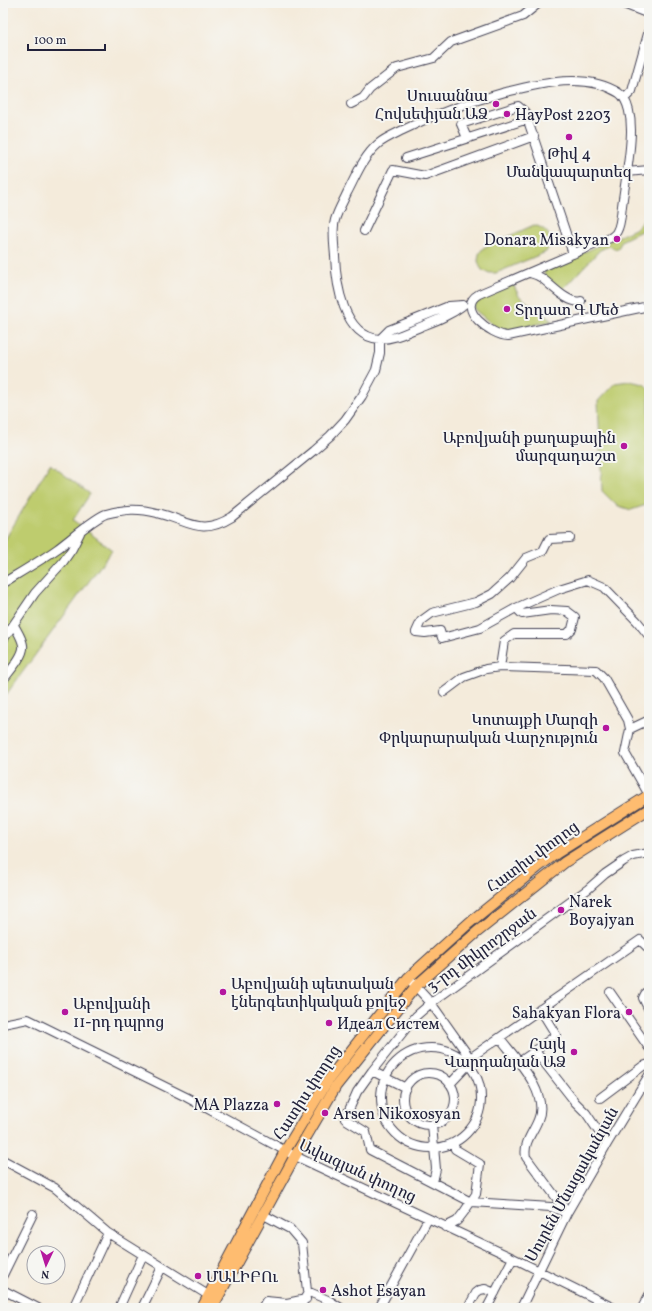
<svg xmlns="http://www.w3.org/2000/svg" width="652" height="1311" font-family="Vollkorn,'Noto Serif Armenian',serif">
  <rect width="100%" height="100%" fill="#f6f6f2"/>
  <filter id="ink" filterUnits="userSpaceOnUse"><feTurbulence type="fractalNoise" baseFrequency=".025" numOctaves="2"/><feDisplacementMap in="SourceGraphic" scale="8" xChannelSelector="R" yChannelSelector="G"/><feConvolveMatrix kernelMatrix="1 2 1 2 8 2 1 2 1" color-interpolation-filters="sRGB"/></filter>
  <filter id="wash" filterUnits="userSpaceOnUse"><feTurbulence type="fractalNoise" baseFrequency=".012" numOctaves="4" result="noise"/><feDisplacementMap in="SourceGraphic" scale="16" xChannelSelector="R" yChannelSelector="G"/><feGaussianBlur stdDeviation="0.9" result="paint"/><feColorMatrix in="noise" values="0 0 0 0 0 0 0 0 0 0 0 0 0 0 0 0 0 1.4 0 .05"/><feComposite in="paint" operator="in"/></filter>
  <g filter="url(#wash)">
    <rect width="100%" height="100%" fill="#f4ebdb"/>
    <path fill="#becc6e" stroke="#707754" d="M649 218V227L623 240 618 248 616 249 609 246 600 250 563 289 544 276 545 270 635 229 643 221Z
      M534 225C548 229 555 238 546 252L496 273H490L483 271 480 267 478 261 479 254 483 248Z
      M513 284 519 296 552 321 505 331 498 329 476 311 474 309 475 300Z
      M629 381 644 384 649 389V504L631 510 616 505 602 491 598 401 615 383Z
      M50 464 90 494 73 520 112 550 3 699V543Z
      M649 800V803L577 849 544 872H542L568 852Z"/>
  </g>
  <g filter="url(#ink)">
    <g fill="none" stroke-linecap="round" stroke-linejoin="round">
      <defs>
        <path id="minor" d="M621 3 649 14
          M625 98 632 91 649 30
          M351 104 363 98 370 89 397 68 434 58 451 42 523 16 539 3
          M467 138 461 124 518 106 525 112 573 254
          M406 158 528 119
          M627 172 649 170
          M364 231 393 170 425 176 534 136
          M530 273C533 274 537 275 540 277 550 283 568 305 581 301
          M462 306C449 316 435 321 420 327 407 332 393 340 379 339 343 336 336 283 335 256 334 244 332 231 335 220 338 210 343 202 347 193 356 176 363 157 378 144 385 138 395 134 403 130 435 114 469 102 502 93 538 84 585 71 619 93 629 100 631 119 631 130 631 154 625 182 622 206 621 213 621 224 617 231 616 234 613 236 610 238L479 294C454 308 492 336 508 336L649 306
          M570 538 549 539 543 551 526 558 510 578 492 594 476 602 432 613 421 621 416 632 425 633 440 631 442 638 480 628 516 608 559 589 588 580 604 587 637 621 649 636
          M3 583C21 572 40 561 57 549 67 542 97 516 106 514 125 509 138 508 157 513 188 520 200 537 232 517L313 451 330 436 345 420 362 396 376 370 380 353V339L389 330 449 306 463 305
          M3 640 35 593 63 562 72 549 80 533
          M500 667 504 641 514 634H567L572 629 575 617 567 611 551 610 522 614 516 608
          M3 680C9 672 25 655 23 645 22 638 17 631 14 625
          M444 692 464 677 486 669 500 667 596 670 604 678 628 720 630 729 625 753 649 795
          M630 729 649 720
          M408 978 431 1003 470 1058
          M649 990 645 994 643 998 649 1010
          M610 992 649 1048
          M3 1024 28 1019 186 1097 295 1156 513 1258 614 1308
          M500 1038C515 1058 550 1093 538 1120 533 1133 523 1143 526 1157L567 1212
          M381 1098a50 50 0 1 1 100 0a50 50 0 1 1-100 0Z
          M535 1051 556 1035 540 1009
          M519 1062 535 1051 575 1102 586 1113 607 1144
          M372 1071 406 1088
          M403 1099a26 26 0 1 1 52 0a26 26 0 1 1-52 0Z
          M450 1084 468 1065 470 1058 640 940 649 949
          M600 1098 643 1066 649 1064
          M432 1125 436 1169 433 1182
          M3 1160 55 1188 108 1233 208 1295
          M567 1213 551 1207 471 1202 370 1150 366 1132 345 1119 357 1092 372 1071 416 1016 431 1003 588 889 605 874 624 861 633 856 649 853
          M262 1214 290 1229 302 1243 307 1291 330 1301 341 1308
          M445 1227 457 1221 464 1212 476 1194 480 1164 455 1149 453 1143
          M3 1275 33 1214
          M3 1290 38 1308
          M73 1308 108 1233
          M119 1308 143 1255
          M142 1308 162 1267
          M262 1308 266 1301 287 1303 306 1299
          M300 1308 306 1296
          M379 1308 428 1219
          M468 1308 476 1293 480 1290 485 1289 495 1293
          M487 1308 513 1258
          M521 1308 567 1213 607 1144 649 1075
          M642 1308 649 1295"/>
        <path id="major" d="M202 1308 285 1151 328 1080 408 978 469 923 538 867 557 853 649 795
          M212 1308 295 1156 336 1086 416 986 477 932 565 862 649 809"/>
      </defs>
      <use href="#minor" stroke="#424053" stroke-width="10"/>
      <use href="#major" stroke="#424053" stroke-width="12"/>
      <use href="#minor" stroke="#fff" stroke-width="8"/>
      <use href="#major" stroke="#febc70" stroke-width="10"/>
    </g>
  </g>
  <g fill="#b5179e" stroke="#f6f6f2" stroke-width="1.5">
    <circle cx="496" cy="104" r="4"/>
    <circle cx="507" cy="114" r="4"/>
    <circle cx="569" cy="137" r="4"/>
    <circle cx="617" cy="239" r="4"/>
    <circle cx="507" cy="309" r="4"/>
    <circle cx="624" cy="446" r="4"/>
    <circle cx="606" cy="728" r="4"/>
    <circle cx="561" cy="910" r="4"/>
    <circle cx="223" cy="992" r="4"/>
    <circle cx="65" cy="1012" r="4"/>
    <circle cx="629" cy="1012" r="4"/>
    <circle cx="329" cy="1023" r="4"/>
    <circle cx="574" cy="1052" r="4"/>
    <circle cx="277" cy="1104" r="4"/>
    <circle cx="325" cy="1113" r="4"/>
    <circle cx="198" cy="1276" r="4"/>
    <circle cx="323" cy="1290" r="4"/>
  </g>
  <g text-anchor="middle" stroke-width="4" stroke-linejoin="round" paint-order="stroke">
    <g font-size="16" fill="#22223b" stroke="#f6f6f2" text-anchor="start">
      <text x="488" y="101" text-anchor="end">Սուսաննա<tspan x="488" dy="18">Հովսեփյան ԱՁ</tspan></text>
      <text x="515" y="120">HayPost 2203</text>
      <text x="569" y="159" text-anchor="middle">Թիվ 4<tspan x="569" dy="18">Մանկապարտեզ</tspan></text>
      <text x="609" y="245" text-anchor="end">Donara Misakyan</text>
      <text x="515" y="315">Տրդատ Գ Մեծ</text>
      <text x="616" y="443" text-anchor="end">Աբովյանի քաղաքային<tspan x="616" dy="18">մարզադաշտ</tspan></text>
      <text x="598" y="725" text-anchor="end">Կոտայքի Մարզի<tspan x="598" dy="18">Փրկարարական Վարչություն</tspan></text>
      <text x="569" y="907">Narek<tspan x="569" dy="18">Boyajyan</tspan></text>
      <text x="231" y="989">Աբովյանի պետական<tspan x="231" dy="18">էներգետիկական քոլեջ</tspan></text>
      <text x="73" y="1009">Աբովյանի<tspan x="73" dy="18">11-րդ դպրոց</tspan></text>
      <text x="621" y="1018" text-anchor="end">Sahakyan Flora</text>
      <text x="337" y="1029">Идеал Систем</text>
      <text x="566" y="1049" text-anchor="end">Հայկ<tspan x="566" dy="18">Վարդանյան ԱՁ</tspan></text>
      <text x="269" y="1110" text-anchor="end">MA Plazza</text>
      <text x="333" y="1119">Arsen Nikoxosyan</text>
      <text x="206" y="1282">ՄԱԼԻԲՈւ</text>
      <text x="331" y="1296">Ashot Esayan</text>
    </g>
    <g font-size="16" fill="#22223b" stroke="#f6f6f2">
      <text transform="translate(532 856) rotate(-36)" y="6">Հատիս փողոց</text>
      <text transform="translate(481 949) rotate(-36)" y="6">3-րդ միկրոշրջան</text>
      <text transform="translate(306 1092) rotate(-57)" y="6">Հատիս փողոց</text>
      <text transform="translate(358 1170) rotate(25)" y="6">Ավագյան փողոց</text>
      <text transform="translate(571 1184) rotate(-61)" y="6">Սուրեն Մնացականյան</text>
    </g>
  </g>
  <rect width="652" height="1311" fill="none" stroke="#f6f6f2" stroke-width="16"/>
  <g transform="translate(46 1265) rotate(184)"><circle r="19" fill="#f6f6f2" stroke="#a1a1a9"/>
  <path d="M0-3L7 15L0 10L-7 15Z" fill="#b5179e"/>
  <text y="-6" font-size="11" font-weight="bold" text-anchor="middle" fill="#22223b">N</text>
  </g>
  <path d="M28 44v6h77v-6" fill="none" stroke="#22223b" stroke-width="2"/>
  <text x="34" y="44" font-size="12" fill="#22223b" stroke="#f6f6f2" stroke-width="3" paint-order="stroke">100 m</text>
</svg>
